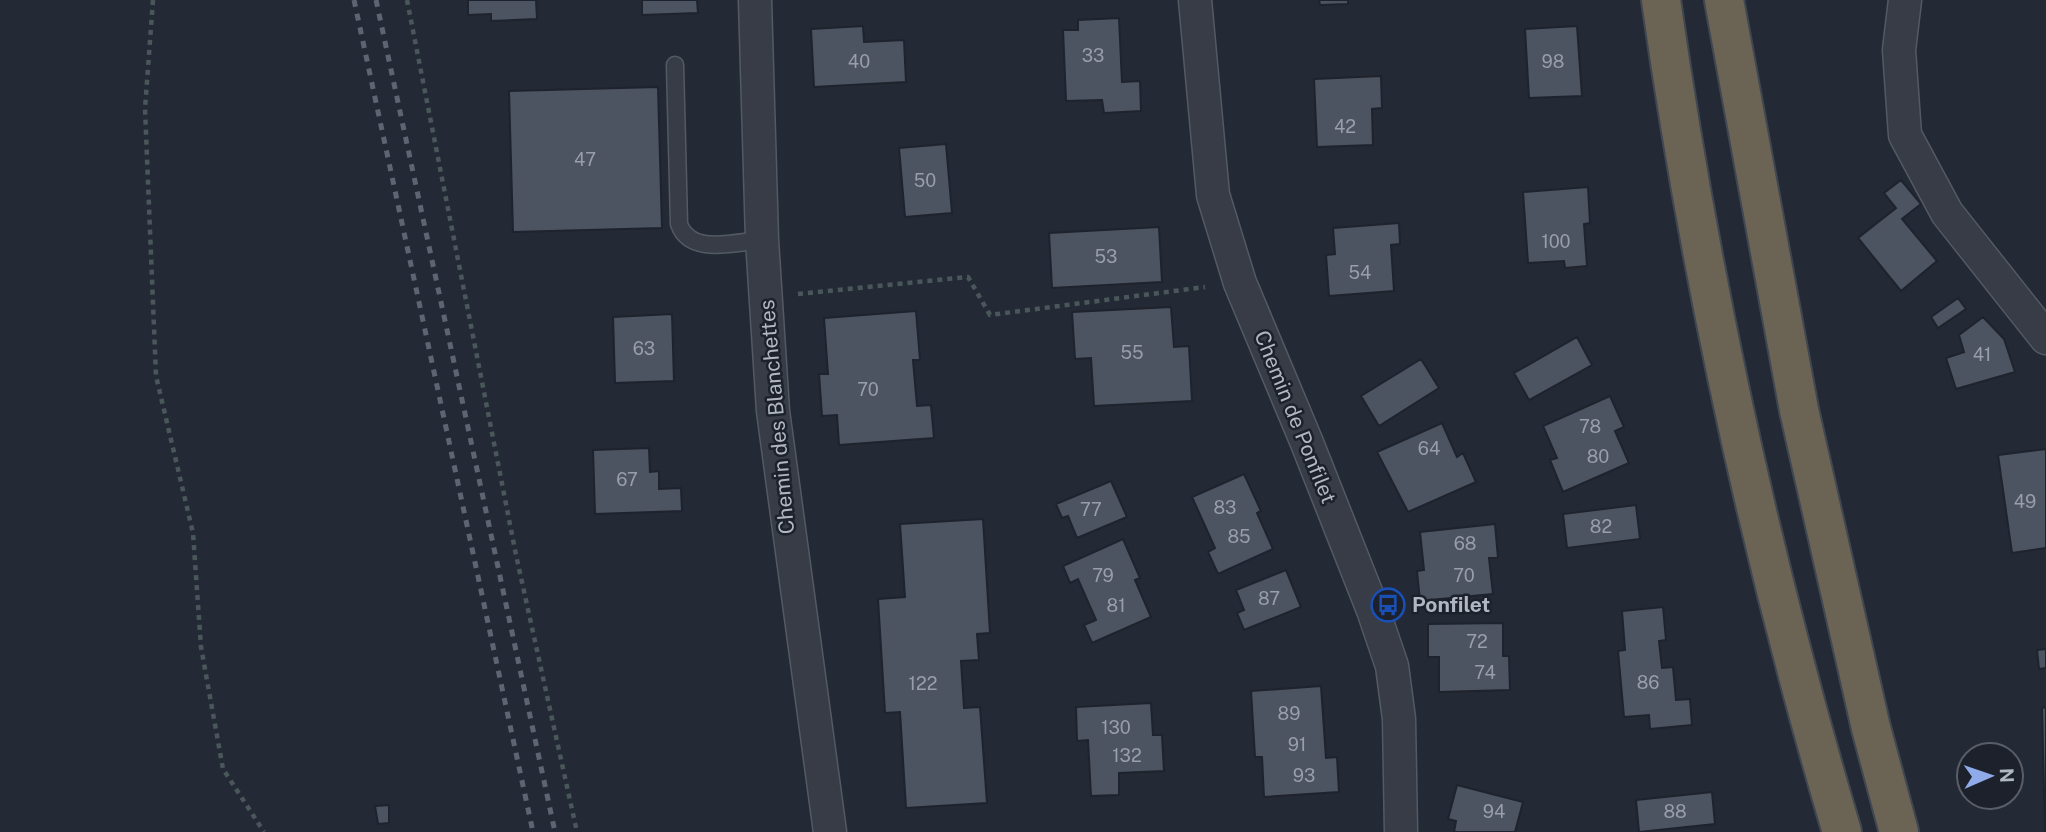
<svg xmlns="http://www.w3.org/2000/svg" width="2046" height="832" font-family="'Public Sans',sans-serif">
  <rect width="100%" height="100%" fill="#242a35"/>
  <path fill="#4c5361" stroke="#1e232d" stroke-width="2" d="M468 0H536L537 19 491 21V14L468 15Z
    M642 0H697L698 13 642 15Z
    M1319 0H1348V4L1320 5Z
    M1119 18 1122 82 1140 81 1141 111 1104 113 1102 100 1066 101 1063 30H1078V20Z
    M863 26 864 42 904 40 906 82 814 87 811 29Z
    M1577 26 1582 96 1529 98 1525 29Z
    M1381 76 1382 108 1372 109 1373 145 1317 147 1314 79Z
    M658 87 662 228 513 232 509 91Z
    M946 144 952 213 905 217 899 148Z
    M1901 180 1921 204 1902 219 1937 261 1901 291 1858 238 1896 208 1884 193Z
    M1588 187 1590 223 1584 224 1587 266 1565 268 1564 261 1528 263 1523 192Z
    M1399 223 1400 244 1391 245 1394 291 1329 296 1326 255 1335 254 1333 228Z
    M1159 227 1162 282 1052 288 1049 233Z
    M1958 298 1966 309 1938 328 1931 317Z
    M1171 307 1174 347 1189 346 1192 401 1094 406 1091 358 1075 359 1072 312Z
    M916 311 920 360H913L917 406 931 405 934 438 839 445 837 415 822 416 819 374H828L824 318Z
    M672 314 674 381 615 383 613 317Z
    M1983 317 2004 339 2015 372 1956 389 1946 358 1964 352 1959 335Z
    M1577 337 1592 365 1529 400 1514 373Z
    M1421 359 1439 388 1379 426 1361 396Z
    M1610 396 1624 427 1615 431 1629 463 1563 492 1550 460 1557 458 1543 426Z
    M1442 423 1457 457 1463 453 1476 482 1408 512 1377 452Z
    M649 448 650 472 659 471V489L681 488 682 511 595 514 593 450Z
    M2046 449V548L2012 553 1998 455Z
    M1244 474 1261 511 1257 513 1273 549 1218 574 1208 552 1215 548 1192 497Z
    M1111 481 1127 517 1077 538 1068 516 1062 518 1056 504Z
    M1636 505 1640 539 1567 548 1563 514Z
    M983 519 990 633 977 634 979 660 961 661 964 708 980 707 987 803 906 808 900 712 885 713 878 599 905 597 900 524Z
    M1495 524 1498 558H1489L1493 594 1420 601 1417 571 1424 570 1420 532Z
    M1123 539 1140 578 1135 580 1151 617 1092 643 1084 625 1096 620 1078 579 1070 583 1063 566Z
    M1286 570 1301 607 1244 630 1237 613 1244 610 1236 590Z
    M1663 607 1666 640 1659 641 1662 668 1673 667 1676 700 1690 699 1692 725 1650 729 1649 715 1624 717 1618 651 1625 650 1622 611Z
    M1503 623V656H1509L1510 690 1439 692V657H1428V624Z
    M2046 649V668L2039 669 2037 650Z
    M1321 686 1326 758 1337 757 1339 792 1264 797 1262 757H1255L1251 691Z
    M1151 703 1153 735H1162L1164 771 1119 773V795L1091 796 1088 740 1077 741 1076 707Z
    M2046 707V832H2045L2042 708Z
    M1457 785 1523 802 1515 832H1454L1456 821 1448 819Z
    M1712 792 1715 824 1639 832 1636 800Z
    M389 805V823L378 824 375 806Z"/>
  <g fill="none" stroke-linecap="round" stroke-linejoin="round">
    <defs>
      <path id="lane" d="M675 65 679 224C690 256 735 242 762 240"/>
      <path id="street" d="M755 0 762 240 773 411 830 832
        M1195 0 1213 195 1240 283 1307 443 1373 610 1392 666 1399 719 1401 832
        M1905 0 1899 50 1905 135 1947 213 2046 338"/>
      <path id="highway" d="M1661 0C1701 282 1761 559 1842 832
        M1724 0 1799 410 1871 728 1899 832"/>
    </defs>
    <use href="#lane" stroke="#545a64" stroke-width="19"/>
    <use href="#street" stroke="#545a64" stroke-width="35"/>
    <use href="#highway" stroke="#414751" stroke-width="42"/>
    <path stroke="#4a575a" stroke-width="4.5" stroke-dasharray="5 5" stroke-linecap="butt" d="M153 0 145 109 156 376 193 533 201 647 223 769 264 832
      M407 0 516 555 577 832
      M798 294 968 277 990 315 1205 287"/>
    <use href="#lane" stroke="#373c46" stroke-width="16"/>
    <use href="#street" stroke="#373c46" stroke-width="32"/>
    <use href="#highway" stroke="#6b6455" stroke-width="38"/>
    <path stroke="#5e6572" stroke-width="5" stroke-dasharray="7 7" stroke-linecap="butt" d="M354 0 533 832
      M376 0 555 832"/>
  </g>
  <defs>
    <symbol id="bus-ring" viewBox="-11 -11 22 22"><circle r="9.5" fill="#1c212b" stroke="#1a4fb4" stroke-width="1.5"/><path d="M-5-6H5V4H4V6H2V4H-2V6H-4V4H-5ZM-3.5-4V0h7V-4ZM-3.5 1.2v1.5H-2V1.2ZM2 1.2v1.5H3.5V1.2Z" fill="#1a4fb4"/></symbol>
  </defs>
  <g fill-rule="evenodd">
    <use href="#bus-ring" x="1369" y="586" width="38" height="38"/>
  </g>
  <g text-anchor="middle" stroke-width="5" stroke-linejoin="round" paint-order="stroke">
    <g font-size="18" fill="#989eaa">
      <text x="1093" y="62">33</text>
      <text x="859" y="68">40</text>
      <text x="1553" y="68">98</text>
      <text x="1345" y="133">42</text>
      <text x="585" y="166">47</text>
      <text x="925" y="187">50</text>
      <text x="1556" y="248">100</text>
      <text x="1106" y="263">53</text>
      <text x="1360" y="279">54</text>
      <text x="644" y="355">63</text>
      <text x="1132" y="359">55</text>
      <text x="1982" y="361">41</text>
      <text x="868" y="396">70</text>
      <text x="1590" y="433">78</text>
      <text x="1429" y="455">64</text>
      <text x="1598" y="463">80</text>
      <text x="627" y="486">67</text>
      <text x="2025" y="508">49</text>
      <text x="1225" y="514">83</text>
      <text x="1091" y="516">77</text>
      <text x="1601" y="533">82</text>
      <text x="1239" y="543">85</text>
      <text x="1465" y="550">68</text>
      <text x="1103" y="582">79</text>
      <text x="1464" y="582">70</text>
      <text x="1269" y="605">87</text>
      <text x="1116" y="612">81</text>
      <text x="1477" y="648">72</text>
      <text x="1485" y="679">74</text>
      <text x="1648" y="689">86</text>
      <text x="923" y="690">122</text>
      <text x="1289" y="720">89</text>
      <text x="1116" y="734">130</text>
      <text x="1297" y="751">91</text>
      <text x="1127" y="762">132</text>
      <text x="1304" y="782">93</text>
      <text x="1494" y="818">94</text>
      <text x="1675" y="818">88</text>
    </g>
    <g font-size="21" fill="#b1b7c2" stroke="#1c212b">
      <text transform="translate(777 417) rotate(-95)" y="7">Chemin des Blanchettes</text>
      <text transform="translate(1295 417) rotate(68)" y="7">Chemin de Ponfilet</text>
    </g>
    <g font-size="21" font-weight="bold" fill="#b1b7c2" stroke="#1c212b" text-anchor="start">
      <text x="1412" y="612">Ponfilet</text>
    </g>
  </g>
  <g transform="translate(1990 776) rotate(88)"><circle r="33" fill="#1c212b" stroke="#585d67" stroke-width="2"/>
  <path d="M0-5L12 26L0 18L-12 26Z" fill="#90abe9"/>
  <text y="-10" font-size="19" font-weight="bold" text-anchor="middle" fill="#b1b7c2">N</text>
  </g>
</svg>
